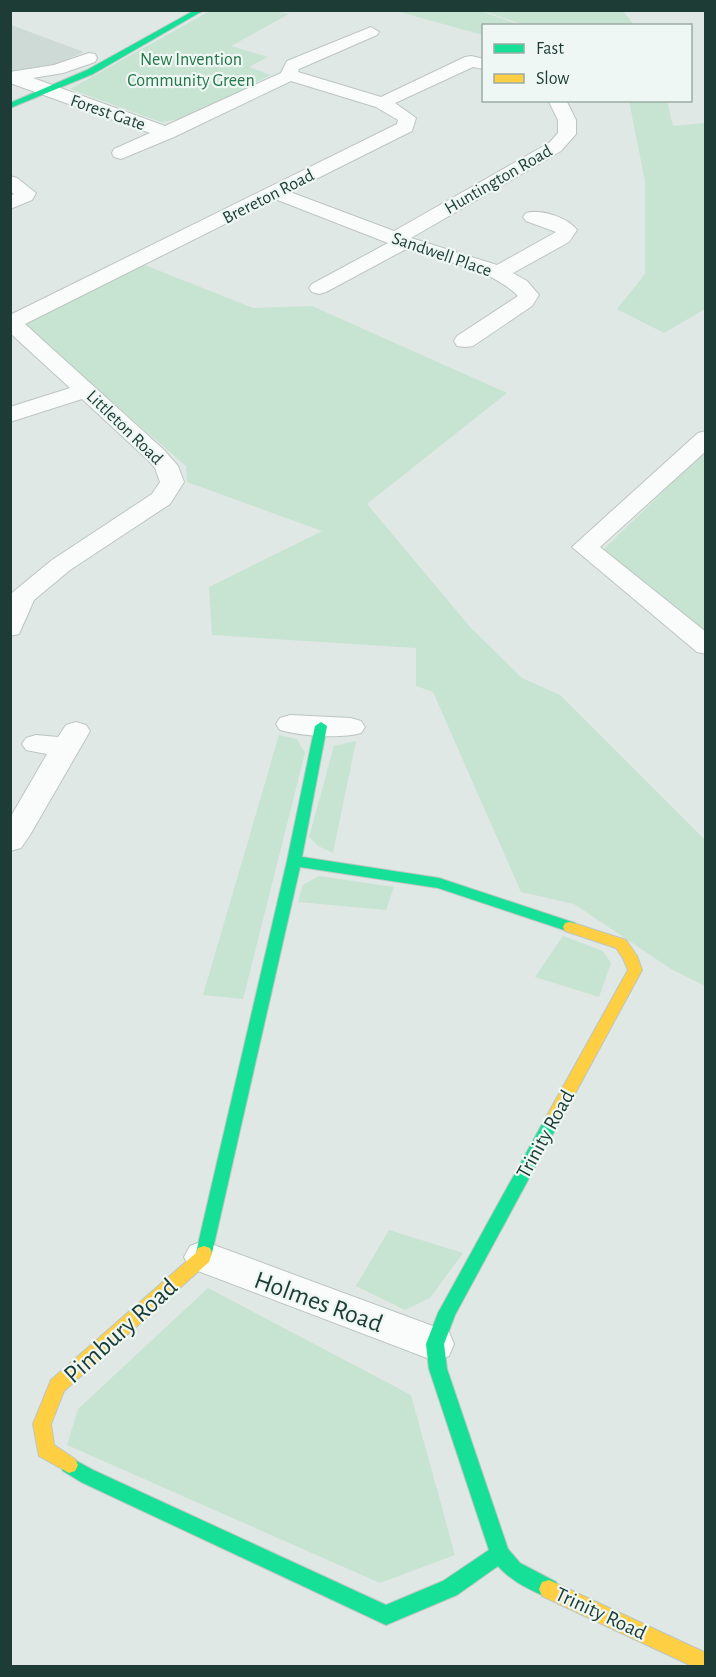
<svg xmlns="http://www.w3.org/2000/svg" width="716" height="1677" font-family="'Alegreya Sans',sans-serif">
  <rect width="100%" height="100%" fill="#e0e8e5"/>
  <path fill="#cddad5" d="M11 25 84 52 11 84Z"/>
  <path fill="#c7e3d2" d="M271 10 289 14 231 46 268 57 249 67 271 75 185 118 161 122 70 89 210 11Z
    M396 11H481L520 25 484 26 483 35Z
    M484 11H623L634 25H523Z
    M629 101H667L673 126 705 123V309L664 333 617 309 645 274V181Z
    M142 264 253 308 312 306 507 393 367 504 471 628 522 678 560 695 705 840V986L671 969 574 904 521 892 433 692 416 686V648L212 635 209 587 322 531 187 482 186 466 23 325Z
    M705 451V634L602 551Z
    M279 735 297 739 305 753 243 999 203 995Z
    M356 741 333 853 318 846 309 837 334 746Z
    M319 876 394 887 386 910 298 902 303 885Z
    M563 936 603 951 611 963 599 997 535 977Z
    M389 1230 463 1253 430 1298 405 1310 356 1286Z
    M208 1288 411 1395 455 1555 380 1583 67 1445 78 1409Z"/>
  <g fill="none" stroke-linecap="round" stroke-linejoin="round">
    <defs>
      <path id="street" d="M371 27 379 32 377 35 299 69 298 72 381 97 465 57 471 56 484 59V69L473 67 395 103 416 118 412 131 290 192 394 231 549 143 558 133V120L548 100H566L576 120V134L561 151 411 238 497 265 556 232 526 221 523 217 526 213C540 209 568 217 577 230L569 242 513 273 527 281 539 295 532 306 473 346 465 347 457 346 454 341 457 336 518 296C490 268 442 261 406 249L326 292 319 294 312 292 309 288 312 284 388 243 275 199 25 324 164 450 178 466 184 482 170 504 70 570 34 600 19 634 10 636V595L13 592 52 560 152 494 160 482 155 468 148 460 82 399 10 422V407L70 388 10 333V315L397 124 398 120 376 107 291 81 174 137 121 159 114 157 112 153 114 149 150 133 10 83V72L54 65 89 53 95 54 97 58 95 62 63 73 33 78 165 126 281 73 287 61Z
        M10 176 17 178 36 193 32 200 10 209V196L14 194 10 191Z
        M706 431V451L600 547 706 632V654L697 652 572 547 698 433Z
        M290 715 351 718 361 721 365 727 361 733C340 739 301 736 280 730L276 724 280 718Z
        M76 722 86 725 90 731 30 835 21 848 10 851V818L47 754 26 750 22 744 26 738 36 735 58 737 66 725Z
        M203 1241 449 1332 454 1344 449 1356 435 1361 190 1268 184 1257 190 1246Z"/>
      <path id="fast" d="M195 10H204L93 74 10 108V103L87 70Z
        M321 722 327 726 302 857 439 878 575 923 577 927 575 931 570 932 438 888 300 867 212 1253 210 1258 204 1260 198 1258 196 1253 287 861 315 726Z
        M552 1115 558 1117 560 1121 455 1315 444 1344 447 1369 508 1549 520 1563 556 1582 559 1589 556 1596 549 1598C531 1591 511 1581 498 1566L457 1595 386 1625 81 1482 63 1471 60 1465 63 1459 69 1457 93 1470 386 1605 443 1581 489 1550 429 1369 426 1344 438 1313 546 1117Z"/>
      <path id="slow" d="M570 922 626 940 637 956 642 970 558 1125 552 1127 546 1125 544 1121 628 970 623 958 616 948 565 931 563 927 565 923Z
        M204 1246 210 1248 212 1253 209 1262 64 1391 51 1424 54 1445 75 1459 78 1465 75 1471 69 1473 39 1456 33 1424 51 1380 196 1253 198 1248Z
        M549 1580 706 1653V1666H692L542 1596 539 1589 542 1582Z"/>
    </defs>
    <use href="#street" stroke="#bdc5c2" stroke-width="2"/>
    <use href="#fast" stroke="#bcc6c3" stroke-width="2"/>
    <use href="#slow" stroke="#bcc6c3" stroke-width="2"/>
    <use href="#street" fill="#fafcfb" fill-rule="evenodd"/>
    <use href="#fast" fill="#16e098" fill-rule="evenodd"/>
    <use href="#slow" fill="#ffcf43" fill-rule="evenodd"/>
  </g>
  <g text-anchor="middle" stroke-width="4.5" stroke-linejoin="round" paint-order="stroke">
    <g font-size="18" fill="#23774a" stroke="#eef7f3">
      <text x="191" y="65">New Invention<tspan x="191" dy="21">Community Green</tspan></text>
    </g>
    <g font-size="18" fill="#1d3c36" stroke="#eef7f3">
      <text transform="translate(108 112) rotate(19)" y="6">Forest Gate</text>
      <text transform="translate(498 179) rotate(-30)" y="6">Huntington Road</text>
      <text transform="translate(268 196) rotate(-27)" y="6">Brereton Road</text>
      <text transform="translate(442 254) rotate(19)" y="6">Sandwell Place</text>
      <text transform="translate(125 427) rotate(44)" y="6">Littleton Road</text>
    </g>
    <g font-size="21" fill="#1d3c36" stroke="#eef7f3">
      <text transform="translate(545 1134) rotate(-61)" y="7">Trinity Road</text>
      <text transform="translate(601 1613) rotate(25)" y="7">Trinity Road</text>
    </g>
    <g font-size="26" fill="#1d3c36" stroke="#eef7f3">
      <text transform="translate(319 1301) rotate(20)" y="9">Holmes Road</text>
      <text transform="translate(120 1330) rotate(-42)" y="9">Pimbury Road</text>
    </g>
  </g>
  <rect width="716" height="1677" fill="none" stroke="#1d3c36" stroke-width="24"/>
  <rect x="482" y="24" width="210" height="78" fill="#eef7f3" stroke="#9aaca7" stroke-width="1.5"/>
  <rect x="494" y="44" width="30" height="9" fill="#16e098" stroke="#9aaca7" stroke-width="1.5"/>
  <text x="536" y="54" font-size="18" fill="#1d3c36">Fast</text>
  <rect x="494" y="74" width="30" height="9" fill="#ffcf43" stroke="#9aaca7" stroke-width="1.5"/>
  <text x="536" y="84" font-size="18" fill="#1d3c36">Slow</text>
</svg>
